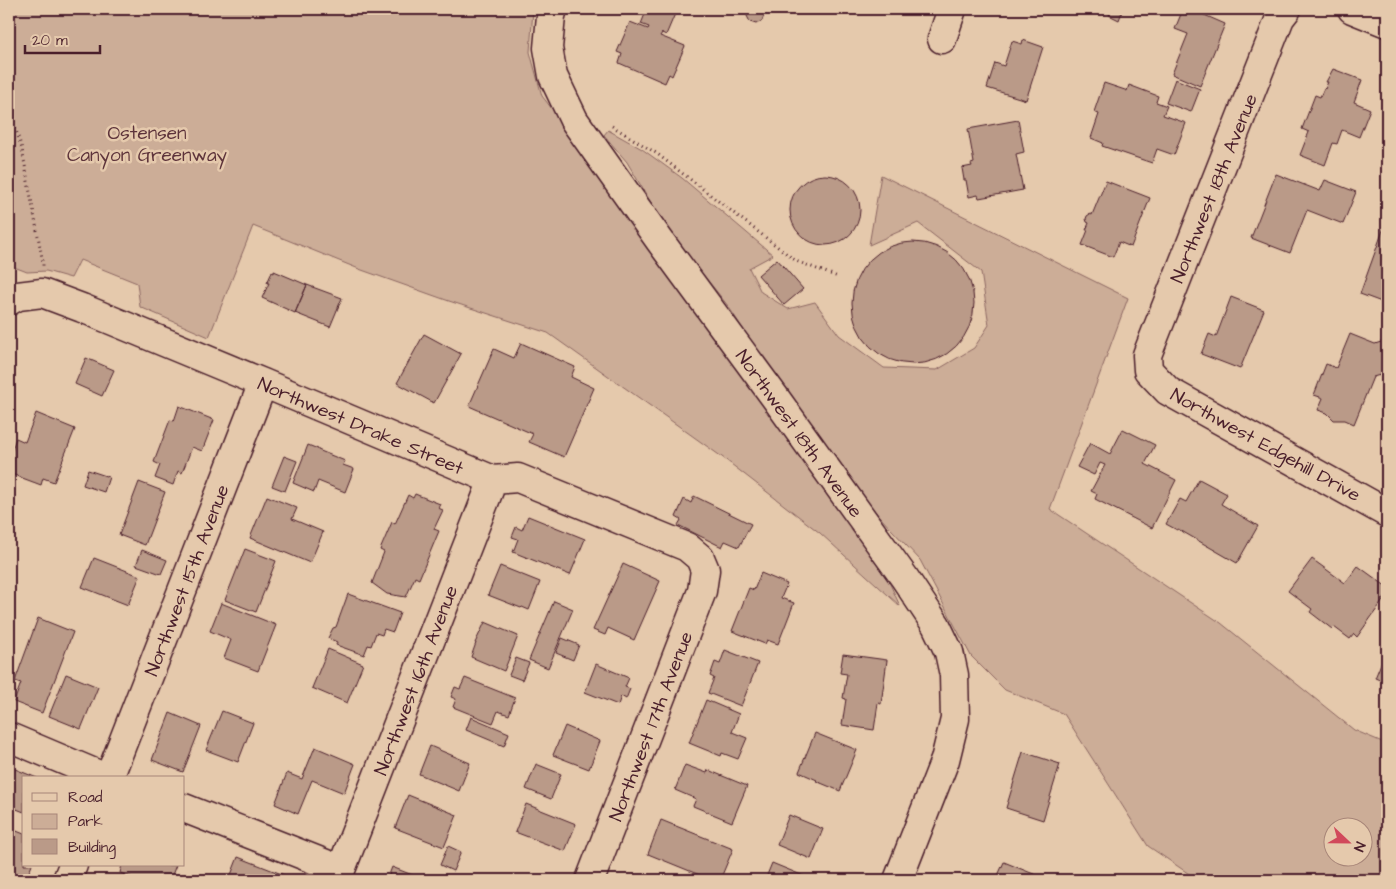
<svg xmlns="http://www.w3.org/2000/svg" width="1396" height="889" font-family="'Architects Daughter',sans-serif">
  <rect width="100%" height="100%" fill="#e5c9ac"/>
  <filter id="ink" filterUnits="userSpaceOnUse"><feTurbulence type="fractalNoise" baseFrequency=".02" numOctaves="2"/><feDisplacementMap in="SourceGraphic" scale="10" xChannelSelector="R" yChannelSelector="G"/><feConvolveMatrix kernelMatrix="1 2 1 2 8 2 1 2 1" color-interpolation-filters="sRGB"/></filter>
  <g filter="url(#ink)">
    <path fill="#ccad97" stroke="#8b6661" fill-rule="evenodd" d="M9 9H533L530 52 542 96 591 159 785 431 890 584 900 606 820 533 722 457 548 333 449 301 359 269 253 226 209 337 140 307 137 283 80 260 71 278 46 271 27 272 9 265Z
      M608 130 642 149 682 178 773 255 749 268 761 292 788 309 815 302 839 335 884 368 937 370 974 348 989 325 981 272 918 223 869 245 881 175 1128 298 1050 509 1221 623 1354 730 1387 744V880H1198L1148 846 1064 714 1005 690 971 656 920 560 878 515 794 407 728 306 664 225 627 162 604 135ZM1334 826H1364V856H1334Z"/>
    <path fill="#ba9a88" stroke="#4a1f2b" d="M647 9H677L666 35 662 33 660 36 685 46 672 76 669 74 665 83 619 63 622 54 617 52 630 22 648 29 649 27 641 24Z
      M749 9H762L764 15 762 21 756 24 750 22 747 16Z
      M1111 9H1123L1119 20 1109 15Z
      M1183 9 1192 13 1193 10 1225 24 1200 86 1172 74 1188 34 1175 29Z
      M1023 40 1043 47 1026 100 987 88 995 63 1004 66 1012 41 1022 44Z
      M1333 69 1362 80 1354 102 1370 109 1359 137 1342 130 1337 144 1333 143 1325 165 1300 155 1309 132 1302 129 1315 95 1320 97 1324 88 1325 89 1328 82H1326Z
      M1175 79 1200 89 1191 112 1166 103Z
      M1104 83 1125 90 1127 91 1129 85 1158 96 1156 102 1167 106 1163 115 1186 123 1174 155 1157 149 1152 163 1102 146 1103 143 1091 138 1099 114 1094 112Z
      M1018 120 1024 152 1016 154 1023 190 979 198 978 195 969 197 966 180H964L962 168 972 166 971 164 974 163 968 129Z
      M1276 174 1320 191 1325 180 1356 192 1343 224 1307 210 1290 253 1251 238Z
      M790 210a35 35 0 1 1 70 0a35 35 0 1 1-70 0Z
      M1106 181 1150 198 1131 247 1119 242 1113 257 1082 245 1088 230H1086L1089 223 1087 222 1086 219 1087 216 1090 214 1092 215Z
      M1387 219V304L1360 294Z
      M852 303a61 61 0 1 1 122 0a61 61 0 1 1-122 0Z
      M777 259 803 289 784 305 758 275Z
      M274 271 307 285 295 313 262 298 269 283H267L272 272 274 273Z
      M307 285 342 298 330 327 295 313Z
      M1231 297 1264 310 1240 369 1201 354 1209 334 1216 337Z
      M424 334 461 354 434 403 397 383Z
      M1350 334 1375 344 1387 340V373L1373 377 1354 424 1345 420H1334L1327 413 1318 410 1323 398 1314 395 1326 364 1336 368Z
      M521 343 575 367 571 377 594 388 564 457 529 442 533 434 469 406 494 349 514 358Z
      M86 358 114 370 102 396 75 384Z
      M179 406 214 420 202 451 192 447 182 473 178 471 173 485 155 478 160 465 154 462 170 420 174 421Z
      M36 413 75 429 54 482 43 478 41 485 9 473V458L16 438 25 442Z
      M1123 429 1155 445 1145 464 1176 480 1152 528 1095 499 1097 494 1091 491 1105 465 1100 463 1094 475 1077 467 1090 443 1110 454Z
      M308 445 318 449V450L345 461 343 465 354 469 345 492 318 481 314 492 293 483Z
      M284 456 297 461 285 491 272 486Z
      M88 470 109 477 104 492 83 485Z
      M1199 479 1227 494 1221 504 1258 526 1237 563 1178 529 1177 530 1166 524 1180 499 1186 502Z
      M139 482 165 492 145 545 119 535Z
      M415 494 440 504 438 508 443 510 434 529 439 531 419 579 415 577 406 597 387 594 372 583 384 552 380 550 392 522 395 524 408 495 413 498Z
      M267 496 297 508 292 519 323 532 310 563 250 538Z
      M694 496 751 524 739 547 725 541 722 547 678 525 681 520 676 517 684 499 691 503Z
      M528 516 585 539 570 575 513 552 518 539 512 537 516 527 522 530Z
      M245 549 276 561 256 612 225 600Z
      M142 550 167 560 161 574 136 565Z
      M94 558 140 576 128 605 82 587Z
      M1312 559 1345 583 1358 566 1387 587V595L1357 637 1354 634 1350 639 1334 627 1332 629 1310 612 1312 609 1288 591Z
      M623 564 660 581 634 640 608 628 605 635 593 630Z
      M500 566 540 582 529 610 522 607 521 608 488 595Z
      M761 573 787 584 781 598 794 603 778 644 767 640 765 644 732 631 749 588 754 590Z
      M348 594 400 613 393 632 384 629 382 635 376 633 371 646 368 645 364 655 336 645 337 642 328 638 333 628 336 627Z
      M554 601 573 609 548 668 529 660Z
      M221 603 276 625 258 671 224 658 231 640 210 631Z
      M38 618 73 632 42 713 14 702 21 683 15 681Z
      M485 622 518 636 504 671 471 657 476 643H475Z
      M562 638 579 645 573 660 556 653Z
      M328 649 363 664 347 703 312 688Z
      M1387 649V683L1375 678Z
      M725 650 758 663 741 706 708 693 714 678 710 676 715 662 720 664Z
      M843 654 887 660 881 704 878 703 874 730 842 725 846 699 843 698 847 674 840 673Z
      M516 658 529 663 522 680 509 675Z
      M596 664 629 678 625 687 630 689 626 699 621 696 618 705 585 692Z
      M66 674 98 687 81 729 49 716Z
      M465 678 515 698 509 715 498 711 493 723 453 707 456 699 451 697 455 687 460 689Z
      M706 700 739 714 732 732 747 738 738 759 722 753 721 756 689 743Z
      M222 711 253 723 238 762 206 750Z
      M170 713 201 726 183 772 152 760Z
      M471 717 509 733 504 746 466 730Z
      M565 726 600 741 589 769 553 755Z
      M815 733 857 750 840 791 816 781 817 780 799 772Z
      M430 746 470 763 459 791 419 774Z
      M315 747 355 764 344 793 312 780 298 814 275 804 287 773 302 779Z
      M1023 752 1060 764 1043 820 1006 808Z
      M536 764 561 774 551 799 526 789Z
      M685 765 707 773 708 770 747 786 732 822 693 806 696 799 675 790Z
      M15 769 37 778H24V812L9 806V785Z
      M408 795 457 815 444 847 395 828Z
      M526 804 576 824 565 851 515 832Z
      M789 815 823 829 811 859 777 845Z
      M661 820 733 849 720 880H712L648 854Z
      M9 828 24 834V865H32L26 880H20L9 876Z
      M448 846 461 852 453 871 440 865Z
      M238 857 297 880H229Z
      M1004 862 1041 877 1039 880H996Z
      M772 863 811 879 810 880H765Z
      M122 865H176L170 880H139L120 873Z
      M392 867 425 880H387Z"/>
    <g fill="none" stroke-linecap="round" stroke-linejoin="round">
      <defs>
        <path id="street" d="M1287 9 1280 18 1147 355 1148 370 1168 391 1387 513
          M942 39 952 9
          M9 301 18 296 42 293 82 308 263 383 493 480 518 478 687 547 700 558 705 570 702 591 590 880
          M9 737 106 778
          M109 778 263 383
          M184 808 341 870
          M67 880 73 865
          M337 880 493 480"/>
        <path id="secondary" d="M553 9 551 16 548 48 553 76 574 120 660 241 774 396 904 577 936 625 949 652 954 675 955 719 945 760 898 880
          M1352 9 1387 23"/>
      </defs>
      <use href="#street" stroke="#4a1f2b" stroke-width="31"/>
      <use href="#secondary" stroke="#4a1f2b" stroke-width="31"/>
      <path stroke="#4a1f2b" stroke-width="3" stroke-dasharray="1 4" stroke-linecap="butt" d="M9 120 14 124 22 149 43 263V269
        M612 126 656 153 796 261 838 277"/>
      <use href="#street" stroke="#e5c9ac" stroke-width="28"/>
      <use href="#secondary" stroke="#e5c9ac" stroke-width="28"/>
    </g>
  </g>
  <g text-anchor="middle" stroke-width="5" stroke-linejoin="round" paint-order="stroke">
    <g font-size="19" fill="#5e343b" stroke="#e5c9ac">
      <text x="147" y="139">Ostensen<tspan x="147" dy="22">Canyon Greenway</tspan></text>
    </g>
    <g font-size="19" fill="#4a1f2b" stroke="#e5c9ac">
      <text transform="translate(1213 188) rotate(-68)" y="7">Northwest 18th Avenue</text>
      <text transform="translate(361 425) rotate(23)" y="7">Northwest Drake Street</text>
      <text transform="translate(800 433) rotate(54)" y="7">Northwest 18th Avenue</text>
      <text transform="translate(1266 444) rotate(29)" y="7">Northwest Edgehill Drive</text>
      <text transform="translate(186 580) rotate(-69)" y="7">Northwest 15th Avenue</text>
      <text transform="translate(415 680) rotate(-69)" y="7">Northwest 16th Avenue</text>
      <text transform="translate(650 726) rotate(-69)" y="7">Northwest 17th Avenue</text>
    </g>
  </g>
  <rect width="1396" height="889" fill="none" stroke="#e5c9ac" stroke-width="30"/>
  <rect x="15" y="15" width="1366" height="859" fill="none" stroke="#4a1f2b" stroke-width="2" filter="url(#ink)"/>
  <rect x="22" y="776" width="162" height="90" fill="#e5c9ac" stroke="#a78578"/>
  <rect x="32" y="793" width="25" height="8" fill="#e5c9ac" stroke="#a78578"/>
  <text x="68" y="802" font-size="15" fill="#4a1f2b">Road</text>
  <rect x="32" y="814" width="25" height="15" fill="#ccad97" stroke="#a78578"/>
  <text x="68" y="826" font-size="15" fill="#4a1f2b">Park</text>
  <rect x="32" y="839" width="25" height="15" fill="#ba9a88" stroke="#a78578"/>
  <text x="68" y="852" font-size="15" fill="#4a1f2b">Building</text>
  <g transform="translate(1348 842) rotate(112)"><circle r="24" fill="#e5c9ac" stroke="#a78578"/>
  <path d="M0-4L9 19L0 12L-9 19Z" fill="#d1495b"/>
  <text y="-8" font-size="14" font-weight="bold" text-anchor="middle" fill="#4a1f2b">N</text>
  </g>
  <path d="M25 45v8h75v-8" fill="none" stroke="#4a1f2b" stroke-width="2.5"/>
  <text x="32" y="45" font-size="15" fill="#4a1f2b" stroke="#e5c9ac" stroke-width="4" paint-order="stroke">20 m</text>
</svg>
